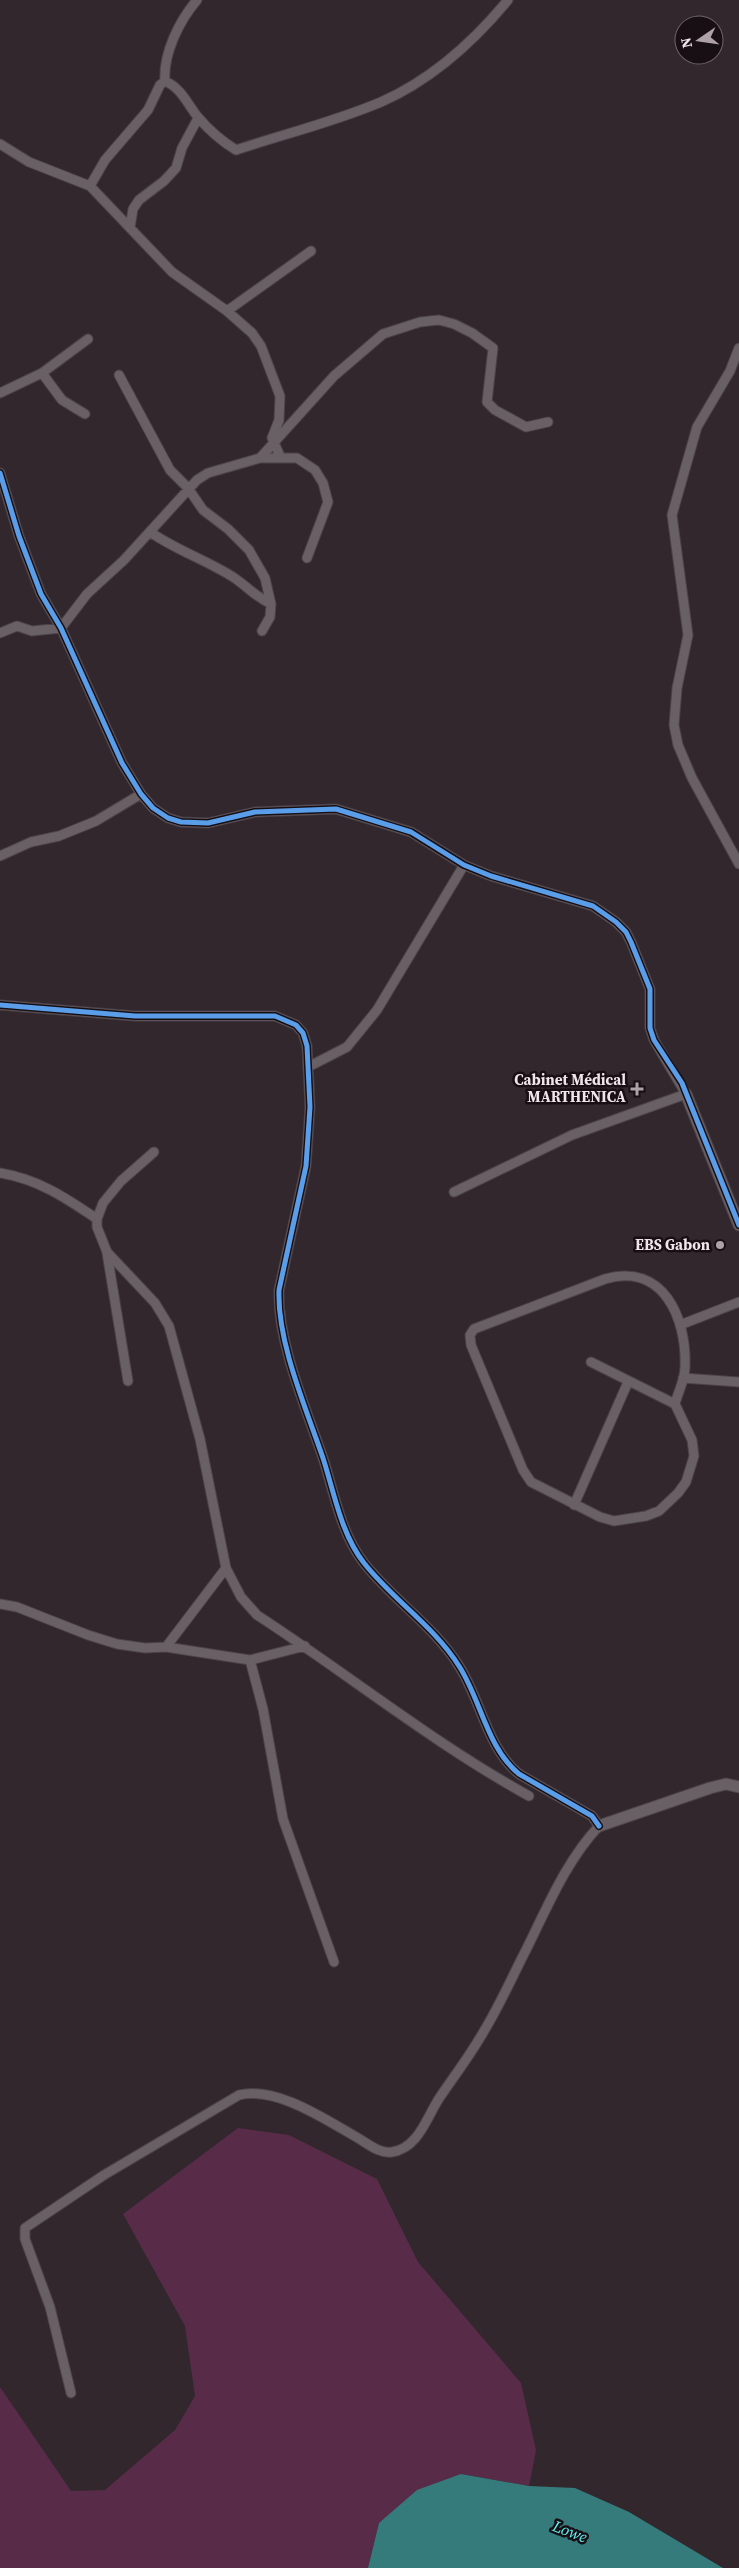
<svg xmlns="http://www.w3.org/2000/svg" width="739" height="2568" font-family="'Source Serif 4',serif">
  <rect width="100%" height="100%" fill="#31272d"/>
  <path fill="#582c48" d="M238 2128 289 2135 377 2179 418 2262 521 2383 536 2450 529 2486 461 2474 379 2523 368 2568H0V2387L71 2491 105 2490 175 2430 195 2396 185 2326 123 2214Z"/>
  <path fill="#367b7c" d="M461 2474 529 2486 575 2488 629 2512 723 2568H368L379 2523 417 2490Z"/>
  <g fill="none" stroke-linecap="round" stroke-linejoin="round">
    <defs>
      <path id="street" d="M165 81C163 54 179 21 197 0
        M0 144 29 162 90 186
        M130 228 133 209 139 200 164 181 176 168 182 148 198 118
        M227 311 311 251
        M739 348 730 371 697 427 672 515 688 635 677 688 674 725 678 745 692 778 739 864
        M42 373 62 400 85 414
        M119 375 170 470 188 488 203 510 228 529 249 550 265 578 271 604 270 617 262 631
        M0 393 42 373 88 339
        M280 456 272 438 279 420 280 396 261 346 252 333 227 311 172 272 90 186 105 160 148 110 160 85 165 81C181 88 187 103 197 116 207 128 223 142 236 150 284 134 334 122 381 102 431 80 474 41 508 0
        M260 458H297L315 470 323 483 328 502 307 558
        M0 473 19 536 41 594 61 628 122 763 141 794 153 808 168 818 181 822 208 823 255 812 336 809 411 832 464 865 491 876 593 906 616 922 626 932 631 942 650 989V1028L654 1040 686 1094 572 1135 454 1192
        M150 532C176 550 206 560 233 577 248 587 253 595 271 604
        M0 633 17 626 32 631 61 628 87 594 124 560 197 480 208 473 260 458 334 376 383 334 420 322 439 320 454 324 472 333 493 348 487 402 495 410 526 427 548 422
        M0 856 31 842 59 836 96 821 141 794
        M0 1005 135 1016H275L296 1025 303 1033 307 1046 310 1107 306 1166 279 1290C277 1342 306 1408 323 1458 334 1492 341 1534 364 1563 393 1600 434 1626 459 1666 481 1700 487 1748 519 1774L592 1816 599 1826C566 1861 547 1908 526 1950 512 1977 500 2005 484 2031 471 2054 455 2075 440 2097 427 2116 419 2148 392 2152 380 2154 368 2144 358 2138 326 2120 277 2086 239 2095L104 2175 25 2228V2239L50 2307 71 2393
        M308 1067 347 1047 377 1010 464 865
        M154 1152 121 1181 103 1203 97 1219V1227L107 1252 155 1303 169 1326 200 1439 226 1568 241 1597 257 1615C348 1674 433 1743 529 1796
        M0 1173C38 1179 66 1198 97 1219
        M107 1253 128 1381
        M680 1325 739 1302
        M591 1362 675 1404 692 1440 694 1456 686 1482 678 1493 659 1511 646 1516 614 1521 600 1517 531 1482 523 1470 471 1345 470 1335 474 1329 605 1279C663 1262 687 1318 685 1367 685 1380 678 1392 675 1404
        M683 1378 739 1382
        M574 1505 628 1382
        M0 1604 17 1607 88 1635 117 1644 145 1648 166 1647 250 1660 305 1646
        M166 1647 226 1568
        M250 1660 263 1709 283 1819 334 1962"/>
      <path id="secondary" d="M686 1094 739 1225
        M599 1826 710 1788 726 1784 739 1787"/>
    </defs>
    <use href="#street" stroke="#4c4349" stroke-width="11"/>
    <use href="#secondary" stroke="#4c4349" stroke-width="13"/>
    <use href="#street" stroke="#686065" stroke-width="9"/>
    <use href="#secondary" stroke="#686065" stroke-width="11"/>
    <defs>
      <path id="cycleway" d="M0 473 19 536 41 594 61 628 122 763 141 794 153 808 168 818 181 822 208 823 255 812 336 809 411 832 464 865 491 876 593 906 616 922 626 932 631 942 650 989V1028L654 1040 682 1083 739 1225
        M0 1005 135 1016H275L296 1025 303 1033 307 1046 310 1107 306 1166 279 1290C277 1342 306 1408 323 1458 334 1492 341 1534 364 1563 393 1600 434 1626 459 1666 481 1700 487 1748 519 1774L592 1816 599 1826"/>
    </defs>
    <use href="#cycleway" stroke="#170f14" stroke-width="8"/>
    <use href="#cycleway" stroke="#5a9eea" stroke-width="5"/>
  </g>
  <g fill="#aea2a8" stroke="#170f14" stroke-width="2">
    <path d="M634.5 1081.5h5v5h5v5h-5v5h-5v-5h-5v-5h5z"/>
    <circle cx="720" cy="1245" r="5"/>
  </g>
  <g text-anchor="middle" stroke-width="5" stroke-linejoin="round" paint-order="stroke">
    <g font-size="15" font-weight="bold" fill="#f1e4eb" stroke="#170f14" text-anchor="end">
      <text x="626" y="1085">Cabinet Médical<tspan x="626" dy="17">MARTHENICA</tspan></text>
      <text x="710" y="1250">EBS Gabon</text>
    </g>
    <g font-size="16" font-style="italic" fill="#62f2f4" stroke="#170f14">
      <text transform="translate(570 2531) rotate(21)" y="6">Lowe</text>
    </g>
  </g>
  <g transform="translate(699 40) rotate(257)"><circle r="24" fill="#170f14" stroke="#6e646a"/>
  <path d="M0-4L9 19L0 12L-9 19Z" fill="#aea2a8"/>
  <text y="-8" font-size="14" font-weight="bold" text-anchor="middle" fill="#f1e4eb">N</text>
  </g>
</svg>
